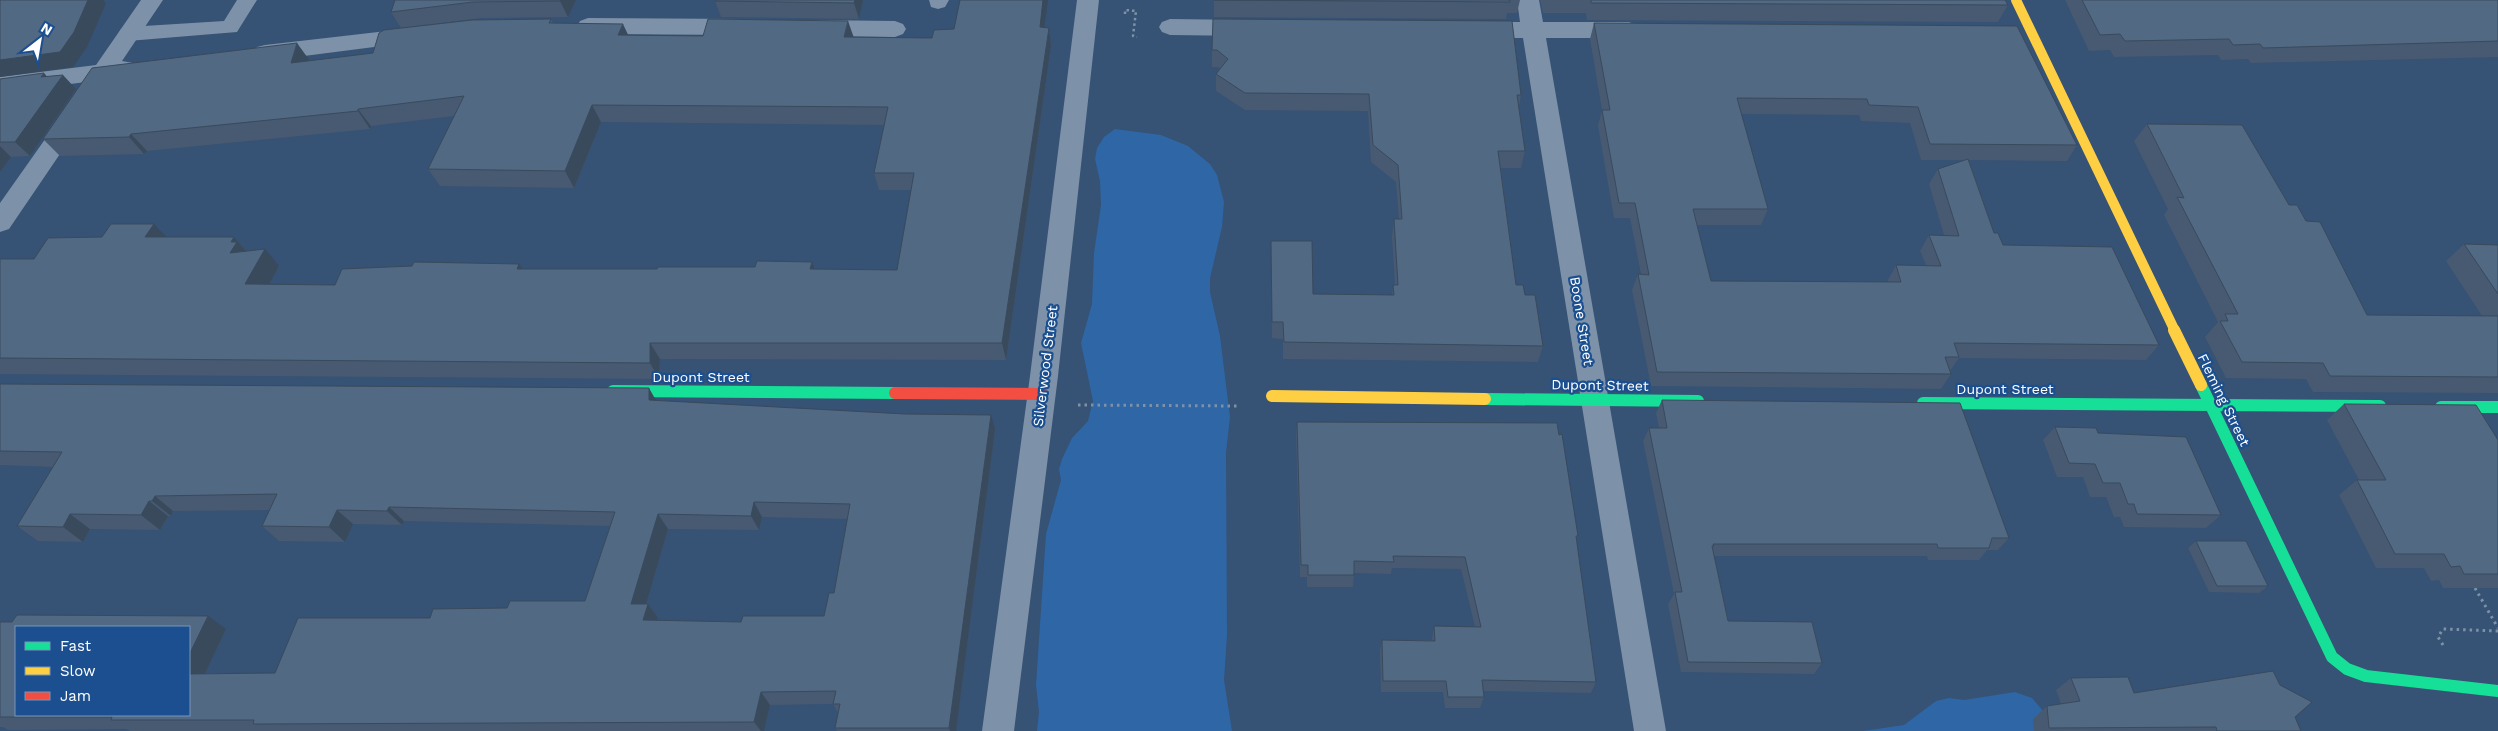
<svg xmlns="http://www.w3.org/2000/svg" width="2498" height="731" font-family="'Work Sans',sans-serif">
  <rect width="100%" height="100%" fill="#365274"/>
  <path fill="#2f66a5" d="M1115 129 1161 135 1188 146 1210 164 1217 175 1224 202 1222 227 1210 278V292L1220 336 1230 417 1226 453 1227 635 1224 680 1232 731H1037L1039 712 1036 685 1046 534 1061 480 1059 469 1062 459 1072 438 1088 421 1093 401 1081 343 1092 304 1094 253 1101 205 1100 181 1095 159 1097 148 1104 137Z
    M2015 692 2032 698 2044 712V731H1863L1904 725 1936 701 1949 698 1964 700Z"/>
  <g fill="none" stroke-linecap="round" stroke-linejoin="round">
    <path stroke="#7d92a8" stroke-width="2.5" stroke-dasharray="2.5 3" stroke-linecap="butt" d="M1125 14V10L1136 11 1133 36 1137 37"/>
    <path stroke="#7d92a8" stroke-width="3" stroke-dasharray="2.5 4" stroke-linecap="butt" d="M1078 405 1237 406
      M2475 588 2498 628
      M2443 645 2438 637 2443 629 2498 631"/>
    <path fill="#7d92a8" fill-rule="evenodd" d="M237 0H257L237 32 128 41 121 39 118 34 121 29 128 27 224 21Z
      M929 0H949L945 7 938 9 931 7Z"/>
    <path fill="#7d92a8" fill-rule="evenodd" d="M141 0H163L122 61 133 63 137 69 133 75 111 79 105 87 97 89 89 87 86 82 0 93V77L96 65Z
      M1077 0H1099L1058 376 1014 731H982L1030 376Z
      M1517 0H1539L1543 22H1629L1637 25 1640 30 1637 35 1629 38H1546L1666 731H1634L1523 38H1477L1469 35 1466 30 1469 25 1477 22H1520Z
      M588 18 743 19 751 22 754 27 751 32 743 35 588 34 580 31 577 26 580 21Z
      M1170 19 1249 20 1257 23 1260 28 1257 33 1249 36 1170 35 1162 32 1159 27 1162 22Z
      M813 20 895 21 903 24 906 29 903 34 895 37 813 36 805 33 802 28 805 23Z
      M413 28 421 31 424 36 421 41 265 61 257 59 253 53 257 47 265 45Z
      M73 109 81 111 85 117 81 123 9 229 0 232V203L65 111Z"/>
    <path stroke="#16e098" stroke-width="12" d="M2201 385 2332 657 2347 669 2366 676 2498 691
      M613 391 895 393
      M1485 399 1698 401
      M1923 403 2380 406
      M2441 407H2498"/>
    <path stroke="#ffcf43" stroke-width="10" d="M2016 0 2175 331"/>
    <path stroke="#ffcf43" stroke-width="12" d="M2174 330 2201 385
      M1272 396 1485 399"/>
    <path stroke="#f24e42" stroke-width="12" d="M895 393 1042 394"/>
  </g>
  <path fill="#475a72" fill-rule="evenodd" d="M395 0H576L568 17 482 18 401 28 391 12Z
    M863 0 859 19 721 17 715 1Z
    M1214 0H1520L1517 13H1507L1506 19 1214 17Z
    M1540 0H2005L2008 5 1998 22 1587 20 1586 13H1543Z
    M2065 0H2498V57L2251 63 2248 59 2221 60 2218 55 2114 57 2110 50 2089 51Z
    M551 19 553 23 628 36 932 38 1045 28H1049L1051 46 1006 360 660 359 659 379 0 374V259H34L166 237H234L247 251 279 266 269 284 335 285 519 264 522 269H657L755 267 812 262 814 269 897 270 911 190H879L874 173 884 125 601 122 574 188 440 186 428 169 454 116 371 126 370 129 147 151 144 154 60 156 43 139 310 61 373 53Z
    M1213 19 1521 95 1519 107 1525 151 1521 168H1501L1516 285 1525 295 1543 346 1538 362 1283 359V339L1272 338 1271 241 1313 294 1392 295 1393 285H1395L1392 236 1394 219H1399L1396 182 1371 162 1368 111 1245 110 1216 91V74L1220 69 1218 67H1212V50Z
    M1594 23 2077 145 2067 161 1969 160 1994 233 2003 245 2159 345 2146 360 1959 358 1950 371 1951 374 1941 389 1651 386 1632 290 1638 274H1641L1630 218H1614L1598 126 1602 110 1590 39ZM1741 114 1859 115 1861 121 1910 123 1921 160H1964L1938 169 1929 184 1944 235H1929L1920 251 1926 265H1896L1888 280V282L1711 281 1697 225H1761L1768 209Z
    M47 77 76 89 30 156 11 157 0 172V79Z
    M2147 124 2289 205 2306 221 2367 315 2482 316 2446 261 2464 244 2498 245V393L2313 392 2306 379 2226 378 2205 337 2218 322 2164 215 2168 209 2134 141Z
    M0 384 656 400 995 430 956 731H837L835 728 838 713 833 704 770 705 764 731H130L126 729 8 730 3 727H0V622L226 629 205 673H275L430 618 507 608 585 601 610 526 404 521 402 525 353 524 345 542 279 541 262 526 270 510 173 511 171 516H168L160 530 90 529 83 542 38 541 17 526 53 467 0 465ZM762 517 848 519 834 593 824 616 741 622 658 621V618L648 604H646L668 529 759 530Z
    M1662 400 2009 538 1998 550H1987L1979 560H1928L1927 556H1714L1728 621 1822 663 1814 674 1681 672 1668 604 1674 594 1643 441 1649 428H1659L1656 413Z
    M2344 404 2498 440V588H2443L2439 580 2431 581 2424 568H2376L2339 495 2357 480H2359L2327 420Z
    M1297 422 1578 536 1576 540 1596 682 1591 693 1484 691V697L1480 708H1445L1443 692H1381L1380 651 1382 640H1432L1434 626 1475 627 1461 569 1392 568 1391 574 1354 573 1353 587H1307V577H1300L1296 435Z
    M2055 427 2098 433 2221 515 2206 528 2124 527 2120 517H2114L2106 497H2090L2083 477H2057L2043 440Z
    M2196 541 2268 586 2259 593 2209 592 2188 548Z
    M2071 678 2134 693 2295 717 2301 731H2034L2033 719 2047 706 2061 704 2056 690Z"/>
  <path fill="#394a5c" d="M88 0H103L106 3 87 47 73 67 0 77V60Z
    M561 0H576L568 17 560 1Z
    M855 0H863L859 19 854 3Z
    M1043 0H1048L1042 45 1040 27Z
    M848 21 854 38 844 37Z
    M623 24 631 41 618 35Z
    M1049 28 1051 46 1006 360 1002 343Z
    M297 43 310 61 291 63Z
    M44 73 55 86 63 75 76 89 30 156 15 142 41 77Z
    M592 105 601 122 574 188 565 171Z
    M358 109 371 126 370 129 358 111Z
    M131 134 147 151 144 154 129 137Z
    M0 146 11 157 0 172Z
    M154 224 170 241 145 237Z
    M234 237 249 254 230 253 231 242Z
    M265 249 279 266 260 301 245 284Z
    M812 262 818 279 810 269Z
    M519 264 530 280 517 269Z
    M650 343 660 359 659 379 650 363Z
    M649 388 658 404 649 400Z
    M991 415 995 430 956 731H950L949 728Z
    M155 496 173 511 171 516 152 501Z
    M149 501 168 516 160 530 141 515Z
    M754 502 762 517 759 530 751 516Z
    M389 507 404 521 402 525 387 511Z
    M337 510 353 524 345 542 329 527Z
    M70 514 90 529 83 542 63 527Z
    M658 514 668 529 642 618 631 604Z
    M648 604 658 618 654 634 643 620Z
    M208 616 226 629 199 686 189 680V655Z
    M761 692 770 705 764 731H761L754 722Z"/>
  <path fill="#526984" stroke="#394a5c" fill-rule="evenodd" d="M0 0H88L74 32 60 52 0 60Z
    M395 0H561L560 1 473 2 391 12Z
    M716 0H855L854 3 715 1Z
    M960 0H1043L1040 27 1049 28 1002 343H650V363L0 358V259H34L48 238 102 237 111 224H154L145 237H234L231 242H237L230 253 265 249 245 284 335 285 342 269 412 266 414 262 519 264 517 269H657L658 267H755L757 261 812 262 810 269 897 270 914 173H874L888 107 592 105 565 171 428 169 464 96 358 109V111L131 134 129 137 43 139 92 68 297 43 291 63 373 53 379 33 384 30 472 20 551 19 549 23 623 24 618 35 703 36 708 19 848 21 844 37 932 38 934 30 954 29Z
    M1214 0H1509L1510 2Z
    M1591 0H2005L2008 5 1591 3Z
    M2082 0H2498V41L2263 48 2260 44 2233 45 2229 39 2125 41 2120 34 2100 35Z
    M1213 19 1512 21 1521 95H1517L1525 151H1498L1516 285H1523L1525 295H1535L1543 346 1284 342 1283 322H1272L1271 241H1312L1313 294 1394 295 1393 285H1398L1394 219H1402L1398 165 1373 145 1369 94 1245 93 1216 74 1228 59 1217 50H1212Z
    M1594 23 2017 26 2077 145 1930 144 1918 107 1869 105 1867 99 1737 98 1768 209H1693L1711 281 1901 282 1896 265 1941 266 1929 235 1959 236 1938 169 1968 159 1994 233H1998L2003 245 2112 247 2159 345 1954 343 1959 357H1945L1951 374 1657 372 1638 274 1649 275 1635 203H1619L1602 110H1610Z
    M44 73 41 77 63 75 15 142H0V79Z
    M2147 124 2242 125 2289 205H2297L2306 221 2320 222 2367 315 2498 316V377L2330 376 2323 363 2242 362 2220 321H2228L2225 314H2238L2177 197 2184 198Z
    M2464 244 2498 245V294Z
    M0 384 649 388V400L905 414 991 415 949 728H835L840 704H833L836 691 761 692 754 722 253 724 254 720H111L112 717H0V622H12L17 615 208 616 189 655V627H16V715H189V674L275 673 298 618H430L433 609 507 608 510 601H585L615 512 389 507 387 511 337 510 329 527 262 526 277 494 155 496 152 501H149L141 515 70 514 63 527 17 526 62 452 0 451ZM754 502 850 504 834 593H829L824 616H743L741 622 643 620 648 604H631L658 514 751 516Z
    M1662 400 1960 403 2009 538H1992L1989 548H1938L1937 544H1713L1714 546H1712L1728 621 1812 622 1822 663 1688 662 1675 592H1682L1649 428H1667Z
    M2344 404 2476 405 2498 440V574H2464L2460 566 2451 567 2444 554H2395L2357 480H2386Z
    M1297 422 1557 423 1559 435 1562 434 1578 536H1576L1596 682 1482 680 1484 697H1448L1446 681H1383L1382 640 1435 641 1434 626 1481 627 1465 557 1393 556 1394 562 1354 561V575H1308V565H1301Z
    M2055 427 2096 428 2098 433 2186 437 2221 515 2137 514 2134 504H2128L2120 483H2103L2095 464 2069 463Z
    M2196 541H2246L2268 586H2217Z
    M2273 671 2280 685 2312 702 2295 717 2301 731H2217L2216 727 2049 728 2047 706 2080 701 2071 678 2128 677 2134 693Z"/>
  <g text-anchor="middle" stroke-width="4.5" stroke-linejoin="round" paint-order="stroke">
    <g font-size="14" fill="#fff" stroke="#1b4f8f">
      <text transform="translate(1582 321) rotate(81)" y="5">Boone Street</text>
      <text transform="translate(1045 366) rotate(-83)" y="5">Silverwood Street</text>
      <text x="701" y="382">Dupont Street</text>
      <text transform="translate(1600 385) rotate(1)" y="5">Dupont Street</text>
      <text x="2005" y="394">Dupont Street</text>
      <text transform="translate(2224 400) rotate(64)" y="5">Fleming Street</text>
    </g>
  </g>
  <rect x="15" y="626" width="175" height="90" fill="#1b4f8f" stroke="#7695bc"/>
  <rect x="25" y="642" width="25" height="8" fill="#16e098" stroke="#7695bc"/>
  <text x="60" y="651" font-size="15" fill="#ffffff">Fast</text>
  <rect x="25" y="667" width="25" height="8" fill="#ffcf43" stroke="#7695bc"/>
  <text x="60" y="676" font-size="15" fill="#ffffff">Slow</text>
  <rect x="25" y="692" width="25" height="8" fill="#f24e42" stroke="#7695bc"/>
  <text x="60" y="701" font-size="15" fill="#ffffff">Jam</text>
  <g transform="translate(40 40) rotate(31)" stroke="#1b4f8f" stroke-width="4" paint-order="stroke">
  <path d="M0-4L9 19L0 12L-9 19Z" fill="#ffffff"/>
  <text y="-8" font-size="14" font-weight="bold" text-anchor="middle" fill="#ffffff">N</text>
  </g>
</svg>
